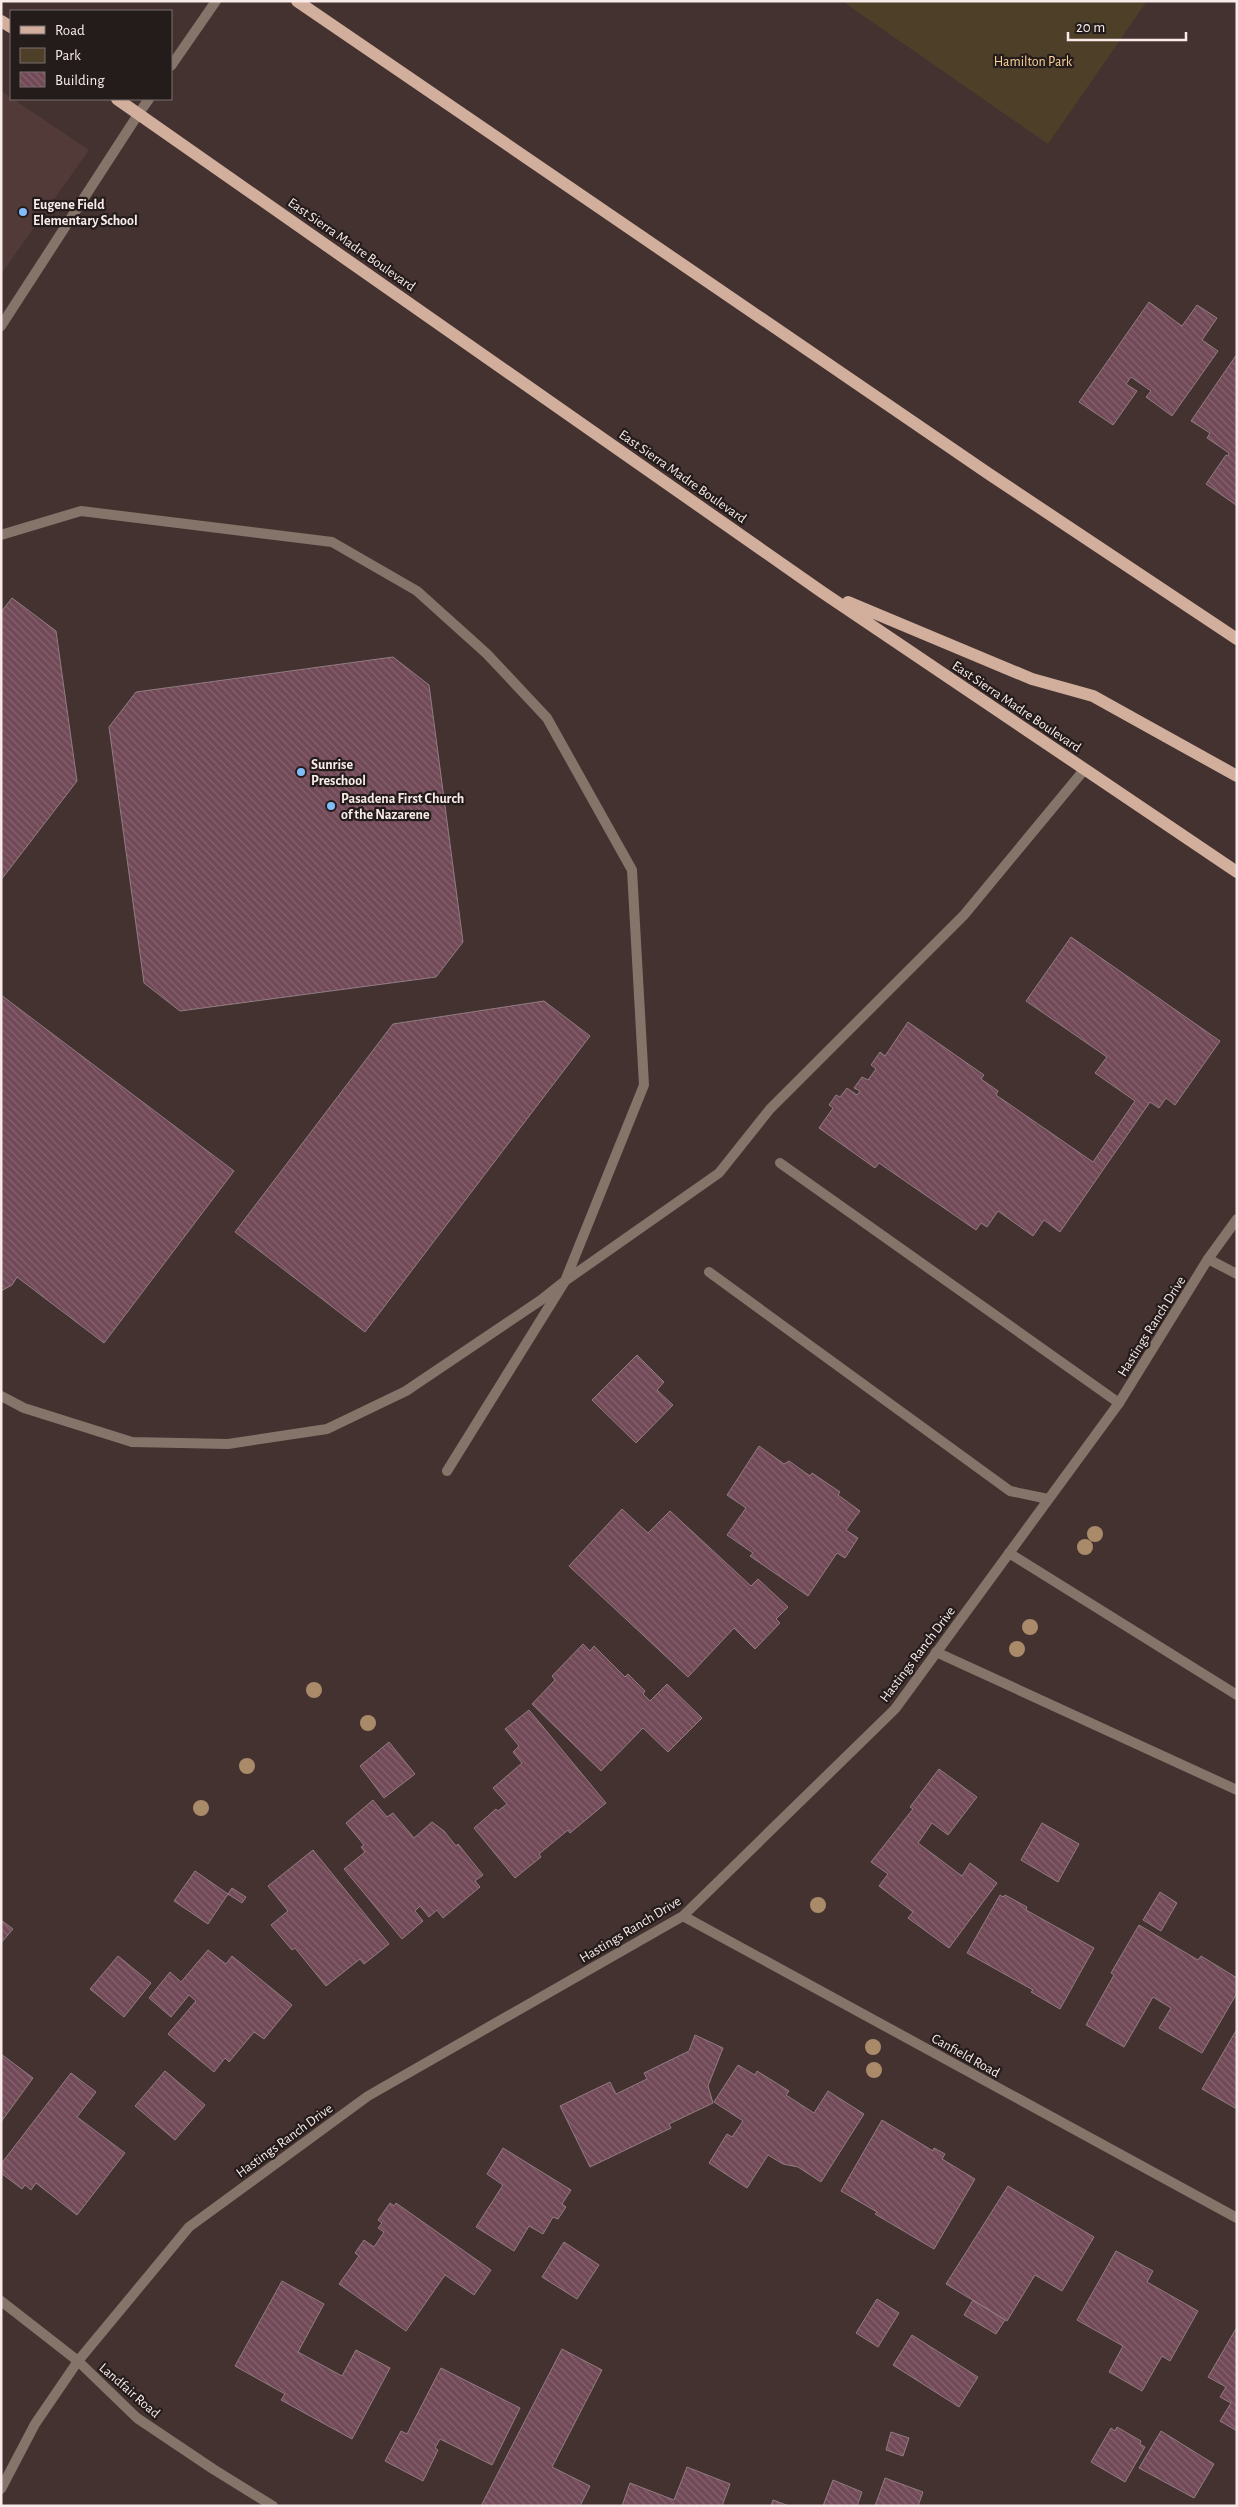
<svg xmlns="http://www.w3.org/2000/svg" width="1238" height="2507" font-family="'Alegreya Sans',sans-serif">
  <defs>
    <pattern id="building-back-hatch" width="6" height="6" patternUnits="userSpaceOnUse" patternTransform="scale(1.25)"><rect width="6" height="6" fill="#714957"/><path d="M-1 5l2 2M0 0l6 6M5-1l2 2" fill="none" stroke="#86636f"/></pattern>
  </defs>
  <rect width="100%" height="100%" fill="#443230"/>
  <path fill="#523a38" d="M1 91 89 150 1 274Z"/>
  <path fill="#4e3f29" d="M842 1H1147L1048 144Z"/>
  <path fill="url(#building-back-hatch)" stroke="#917c83" d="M1149 302 1182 326 1197 305 1217 318 1202 340 1218 351 1172 416 1146 397 1151 391 1131 377 1126 384 1137 391 1113 425 1079 402Z
    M1237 354V504L1236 505 1206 484 1226 455 1228 456 1229 453 1207 438 1210 433 1191 421Z
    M12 598 56 631 77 781 1 880V612Z
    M393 657 429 685 463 942 436 977 180 1011 144 983 109 727 136 692Z
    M1071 937 1220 1041 1175 1105 1166 1098 1159 1108 1150 1102 1060 1232 1044 1220 1033 1236 998 1211 987 1227 981 1223 976 1230 879 1163 875 1168 819 1128 833 1108 829 1105 836 1095 840 1097 847 1088 857 1095 860 1091 854 1088 862 1077 868 1080 876 1069 871 1065 880 1052 885 1056 908 1022 984 1075 981 1079 998 1091 996 1095 1093 1162 1135 1101 1095 1073 1107 1057 1026 1001Z
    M1 995 234 1171 104 1343 17 1277 12 1285 1 1291Z
    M544 1001 590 1036 365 1332 235 1232 393 1024Z
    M637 1355 664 1382 657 1390 673 1405 636 1443 592 1400Z
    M759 1446 784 1464 789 1461 810 1476 812 1473 840 1492 838 1495 860 1511 846 1530 858 1538 845 1558 837 1553 808 1596 750 1556 753 1553 727 1535 746 1508 727 1495Z
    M622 1509 648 1533 670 1511 751 1586 758 1579 788 1607 776 1619 780 1623 755 1649 734 1628 688 1677 569 1566Z
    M583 1644 590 1651 594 1646 625 1677 628 1674 645 1691 643 1694 650 1701 667 1684 702 1718 668 1752 643 1728 601 1771 532 1704 555 1680 552 1676Z
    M529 1710 606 1803 570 1833 568 1830 539 1854 541 1857 515 1878 474 1828 496 1809 498 1811 507 1804 493 1788 522 1763 513 1752 519 1746 505 1729Z
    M389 1742 415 1774 384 1798 360 1766Z
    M939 1769 977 1797 948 1835 932 1823 918 1843 962 1876 970 1863 997 1883 949 1948 908 1918 913 1912 879 1886 888 1874 871 1862 913 1809 910 1807Z
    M373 1800 387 1817 393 1813 414 1838 432 1822 444 1831 456 1846 458 1844 483 1875 475 1881 480 1887 443 1918 437 1910 429 1917 420 1906 415 1911 423 1921 402 1939 344 1869 365 1852 361 1847 364 1845 346 1823Z
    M1042 1823 1079 1844 1058 1882 1021 1860Z
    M313 1850 389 1944 364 1964 360 1959 326 1986 295 1948 292 1950 271 1925 288 1911 268 1886Z
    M195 1871 228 1894 208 1924 174 1901Z
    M232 1888 246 1897 242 1903 228 1894Z
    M1160 1892 1177 1903 1161 1931 1143 1920Z
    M1000 1895 1003 1897 1005 1895 1027 1907 1026 1910 1094 1948 1060 2009 1031 1992 1033 1990 967 1953Z
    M1 1920 13 1929 1 1943Z
    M1139 1925 1198 1960 1201 1956 1237 1978V1993L1202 2053 1159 2028 1171 2008 1153 1997 1124 2047 1086 2025 1114 1975 1111 1973Z
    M208 1950 226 1964 232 1956 292 2005 264 2039 254 2032 229 2062 225 2058 214 2072 168 2034 196 2001 189 1995 171 2017 149 1998 170 1972 181 1982Z
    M118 1956 151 1983 124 2017 90 1989Z
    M1237 2029V2105L1235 2108 1202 2089Z
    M695 2035 723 2048 708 2086 713 2103 669 2124 671 2128 590 2167 560 2106 610 2082 616 2094 647 2079 644 2073 689 2051Z
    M1 2054 33 2078 1 2122Z
    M738 2065 755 2075 757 2071 789 2091 786 2095 814 2113 828 2091 864 2114 821 2182 798 2167 783 2164 768 2155 747 2188 709 2163 727 2134 732 2137 743 2121 714 2102Z
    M165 2071 205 2105 175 2140 135 2106Z
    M71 2073 96 2092 77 2117 125 2153 77 2215 36 2183 31 2190 25 2185 22 2189 1 2173V2164Z
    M882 2120 933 2151 934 2148 945 2154 942 2159 975 2179 934 2249 875 2214 877 2212 841 2191Z
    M503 2148 571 2190 562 2204 566 2207 558 2219 553 2217 543 2234 529 2226 514 2251 476 2227 503 2185 487 2174Z
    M1008 2186 1094 2237 1062 2291 1035 2275 1007 2321 946 2284Z
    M390 2203 394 2206 396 2203 491 2270 474 2295 445 2275 406 2331 339 2284 359 2256 355 2253 364 2240 374 2247 384 2232 378 2228 382 2223 378 2220Z
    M564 2242 599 2265 577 2299 542 2277Z
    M1116 2251 1153 2271 1147 2282 1198 2311 1170 2361 1162 2356 1142 2391 1109 2372 1123 2346 1077 2320Z
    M282 2281 324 2304 298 2352 342 2376 356 2350 390 2368 352 2439 281 2400 285 2394 235 2366Z
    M877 2299 899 2313 878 2347 856 2333Z
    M973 2300 1005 2320 996 2334 964 2315Z
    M1237 2327V2431L1220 2421 1231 2403 1220 2397 1226 2387 1208 2377Z
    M912 2335 978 2377 959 2407 893 2365Z
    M562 2349 602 2370 552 2467 590 2486 580 2506H481Z
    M441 2368 520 2408 492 2465 440 2439 435 2448 438 2450 423 2481 385 2461 401 2431 407 2434Z
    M1117 2427 1141 2441 1140 2444 1145 2447 1125 2482 1091 2462 1111 2428 1115 2431Z
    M1161 2431 1214 2464 1194 2498 1139 2468Z
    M891 2432 909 2438 903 2456 886 2450Z
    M687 2467 730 2484 722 2506H622L630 2483 674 2500Z
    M885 2478 923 2492 918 2506H875Z
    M833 2480 862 2492 857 2506H823Z
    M773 2500 789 2506H771Z"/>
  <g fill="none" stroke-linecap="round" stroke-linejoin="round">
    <path stroke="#85746a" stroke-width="10" d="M1 326 139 113
      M1 535 81 511 332 542 417 591 487 654 547 718 632 870 644 1085 565 1281 541 1300 406 1391 327 1429 228 1444 132 1442 24 1408 1 1396
      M780 1163 1119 1403
      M1208 1259 1237 1274
      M709 1272 1010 1491 1048 1499
      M447 1471 565 1281 719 1173 770 1109 964 915 1084 770
      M1009 1553 1237 1695
      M936 1652 1237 1790"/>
    <path stroke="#85746a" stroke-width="10" d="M171 66 216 1
      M139 113 149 99
      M683 1916 1237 2218
      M1 2301 78 2361 137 2418 213 2469 273 2506
      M1 2489 35 2424 78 2361 189 2227 368 2096 683 1916 895 1709 1119 1403 1208 1259 1237 1219"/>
    <path stroke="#d2af9c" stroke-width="12" d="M297 1 989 474 1237 639
      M1 21 11 27
      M117 99 822 592 1237 872
      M848 602 1032 679 1093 696 1237 776"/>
  </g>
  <g fill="#a98b6a">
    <circle cx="1095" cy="1534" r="8"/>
    <circle cx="1085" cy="1547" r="8"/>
    <circle cx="1030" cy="1627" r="8"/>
    <circle cx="1017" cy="1649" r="8"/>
    <circle cx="314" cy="1690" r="8"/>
    <circle cx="368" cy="1723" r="8"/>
    <circle cx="247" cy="1766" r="8"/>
    <circle cx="201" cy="1808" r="8"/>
    <circle cx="818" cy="1905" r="8"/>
    <circle cx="873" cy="2047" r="8"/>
    <circle cx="874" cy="2070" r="8"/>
  </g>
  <g fill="#80bdfa" stroke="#241c1b" stroke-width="2">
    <circle cx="23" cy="212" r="5"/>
    <circle cx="301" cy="772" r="5"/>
    <circle cx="331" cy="806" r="5"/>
  </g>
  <g text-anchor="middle" stroke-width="4.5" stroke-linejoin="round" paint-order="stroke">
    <g font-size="14" fill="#fcd399" stroke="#241c1b">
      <text x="1033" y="66">Hamilton Park</text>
    </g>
    <g font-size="14" font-weight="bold" fill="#f8ebea" stroke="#241c1b" text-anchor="start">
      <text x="33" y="209">Eugene Field<tspan x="33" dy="16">Elementary School</tspan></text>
      <text x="311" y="769">Sunrise<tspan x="311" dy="16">Preschool</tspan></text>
      <text x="341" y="803">Pasadena First Church<tspan x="341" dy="16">of the Nazarene</tspan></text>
    </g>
    <g font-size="14" fill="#f8ebea" stroke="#241c1b">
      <text transform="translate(352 244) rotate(35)" y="5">East Sierra Madre Boulevard</text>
      <text transform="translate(683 476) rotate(35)" y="5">East Sierra Madre Boulevard</text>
      <text transform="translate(1017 706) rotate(34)" y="5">East Sierra Madre Boulevard</text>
      <text transform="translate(1151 1326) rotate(-58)" y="5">Hastings Ranch Drive</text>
      <text transform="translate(917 1654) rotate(-53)" y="5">Hastings Ranch Drive</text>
      <text transform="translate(630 1929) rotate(-31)" y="5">Hastings Ranch Drive</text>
      <text transform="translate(966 2055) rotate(29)" y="5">Canfield Road</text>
      <text transform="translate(284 2140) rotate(-36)" y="5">Hastings Ranch Drive</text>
      <text transform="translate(130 2390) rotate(41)" y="5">Landfair Road</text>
    </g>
  </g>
  <rect width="1238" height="2507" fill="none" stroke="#f8ebea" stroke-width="5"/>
  <rect x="10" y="10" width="162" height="90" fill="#241c1b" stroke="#796f6e"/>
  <rect x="20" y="26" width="25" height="8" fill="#d2af9c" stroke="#796f6e"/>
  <text x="55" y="35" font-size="15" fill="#f8ebea">Road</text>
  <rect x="20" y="48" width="25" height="15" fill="#4e3f29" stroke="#796f6e"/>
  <text x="55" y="60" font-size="15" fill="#f8ebea">Park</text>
  <rect x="20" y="72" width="25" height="15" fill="url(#building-back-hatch)" stroke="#796f6e"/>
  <text x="55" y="85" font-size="15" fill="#f8ebea">Building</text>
  <path d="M1068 32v8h118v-8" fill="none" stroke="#f8ebea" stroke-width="2.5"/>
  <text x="1076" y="32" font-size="15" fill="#f8ebea" stroke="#241c1b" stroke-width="4" paint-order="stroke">20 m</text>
</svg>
